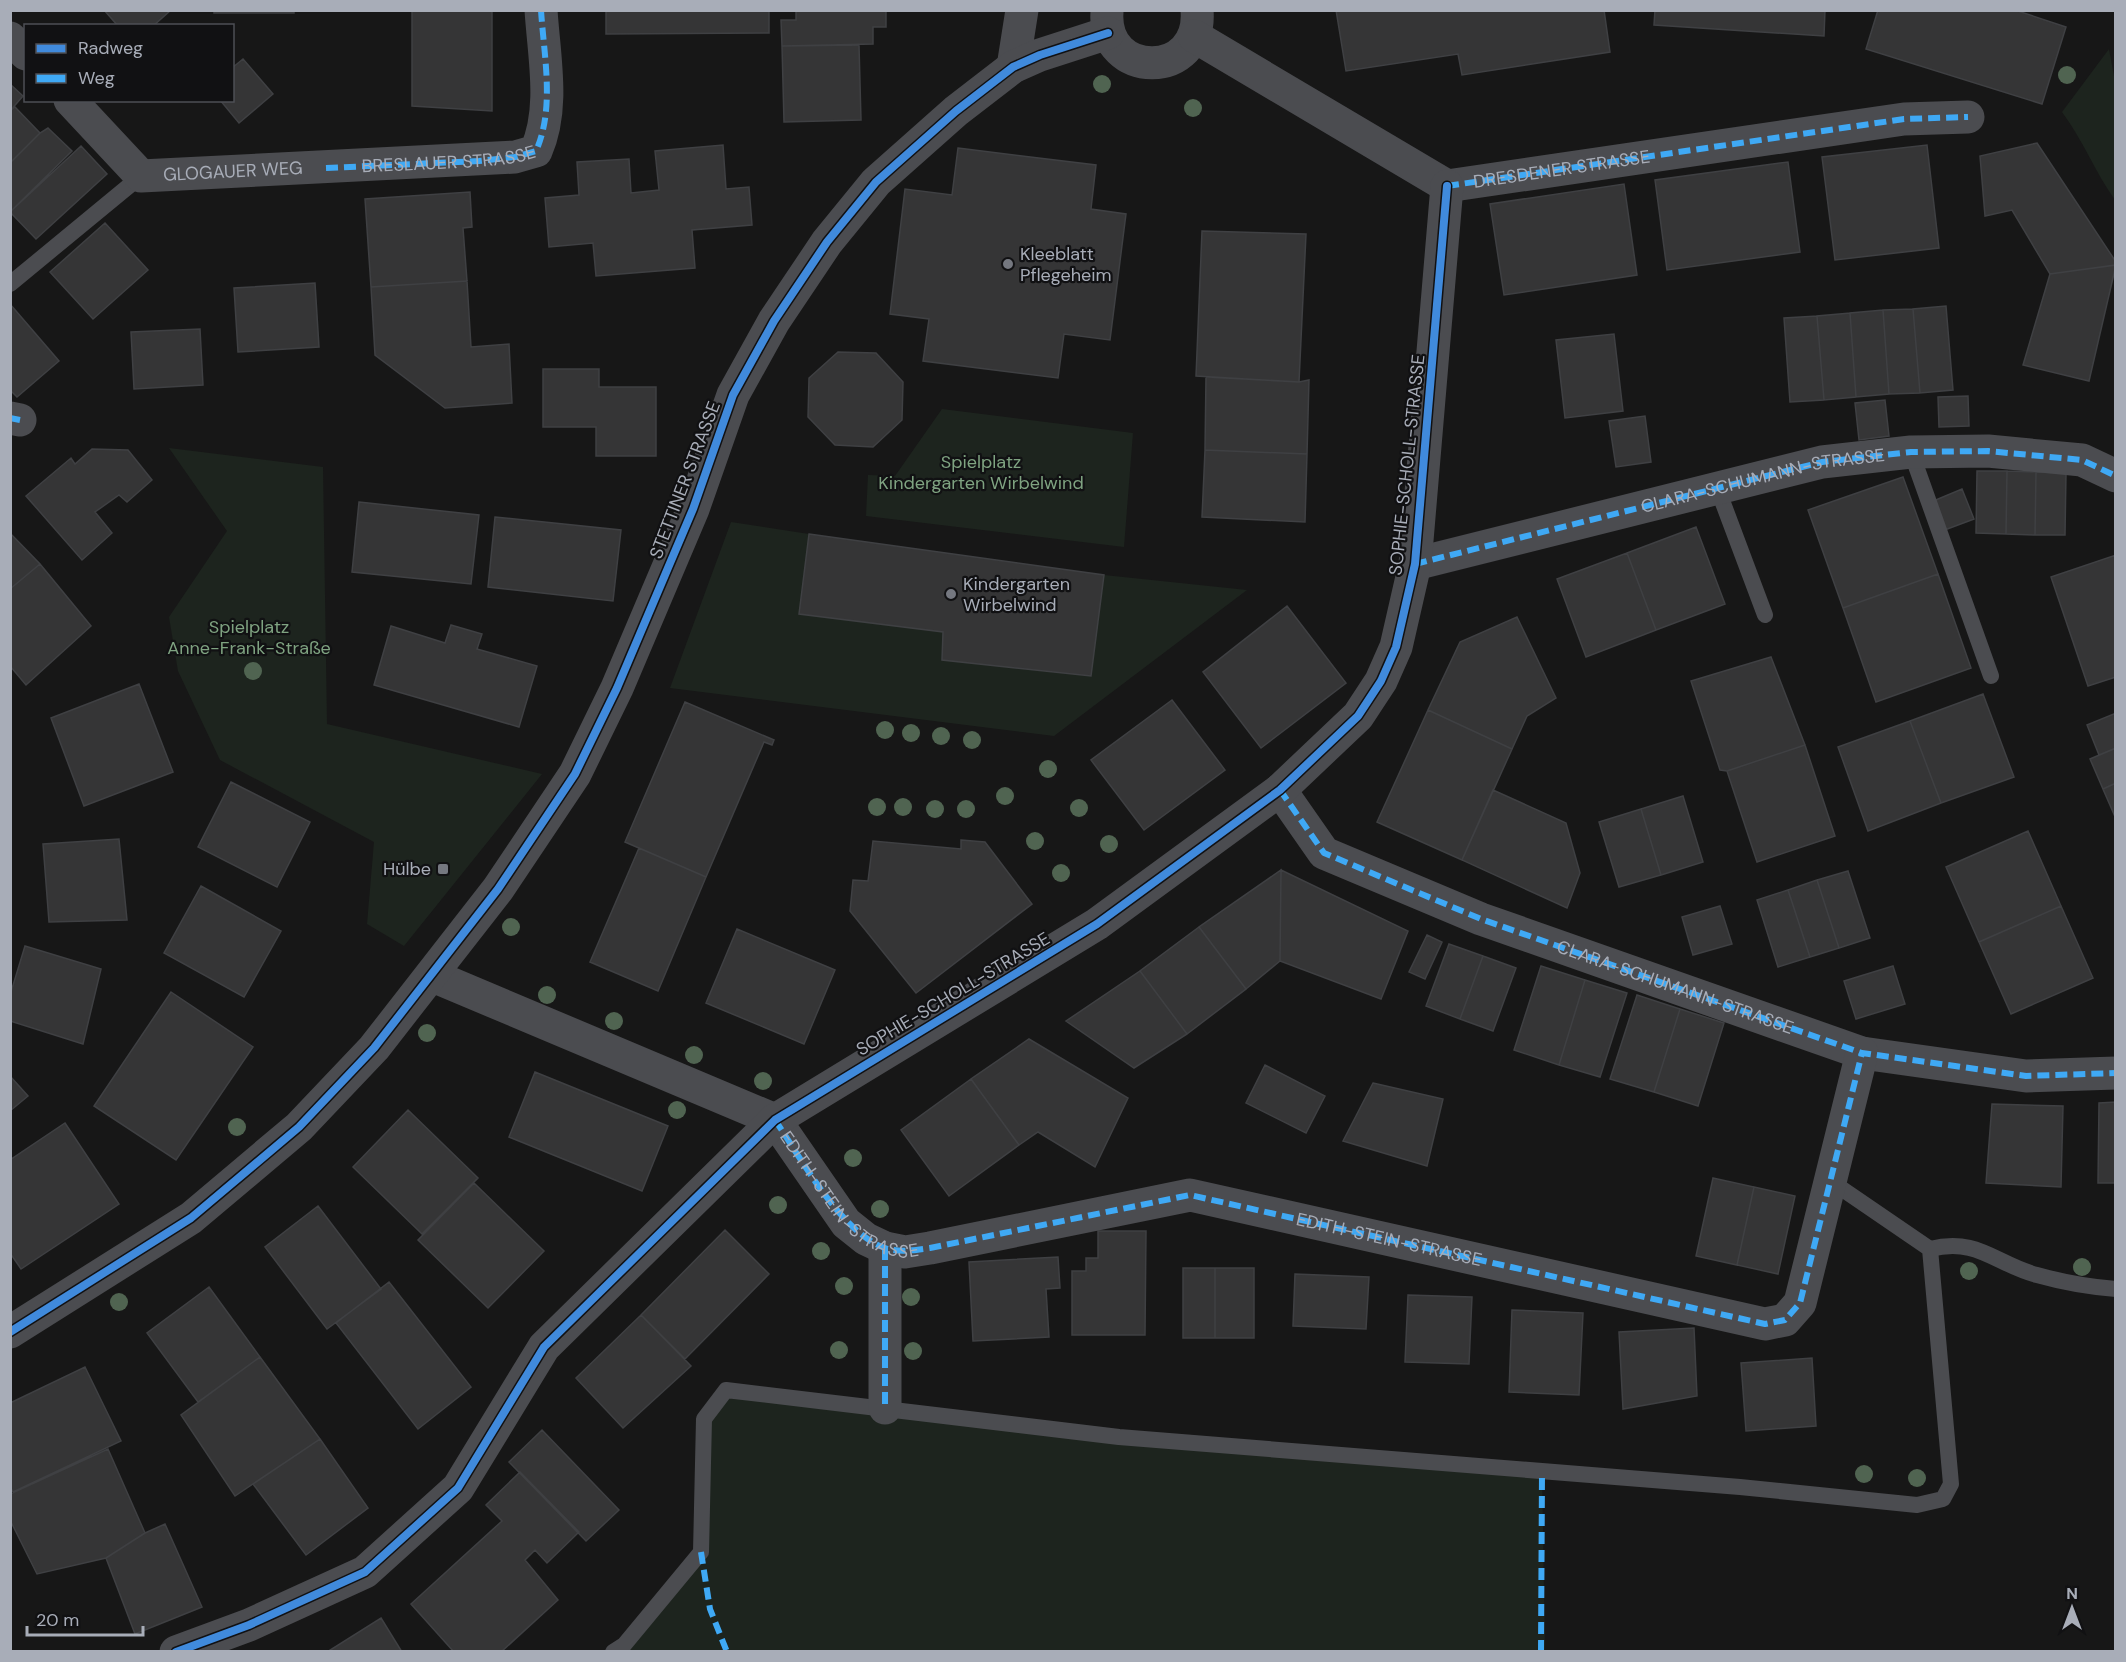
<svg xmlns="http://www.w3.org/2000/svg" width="2126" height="1662" font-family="'DM Sans',sans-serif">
  <rect width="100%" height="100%" fill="#171717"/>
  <path fill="#1d241e" d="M2109 49 2116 87 2115 200C2095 172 2083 140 2062 112Z
    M942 409 1133 433 1124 547 866 516 868 475 895 476Z
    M169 448 323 467 327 724 542 774 404 946 367 924 374 842 220 760 178 671 169 617 227 531Z
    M731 522 809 534 799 613 943 632V660L1091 676 1104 575 1247 590 1054 736 670 688Z
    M726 1390 1542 1473 1545 1651 613 1652 701 1552 704 1419Z"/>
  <path fill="#353536" stroke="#3f4043" stroke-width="1.5" d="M104 10H170V11L153 26H118Z
    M214 10H294V13H214Z
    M412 10H492V111L412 106Z
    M606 10H769V33L606 34Z
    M796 10H886V27H873V44L782 46 781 20H796Z
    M1336 10H1604L1610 52 1462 75 1458 54 1346 71Z
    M1655 10H1825L1824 36 1654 25Z
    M1878 10H2015L2066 27 2042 104 1866 49Z
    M859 45 861 120 784 122 782 46Z
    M243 59 273 94 239 123 220 100H232V68Z
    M10 84 23 96 10 111Z
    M15 107 40 133 10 163V111Z
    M48 128 72 151 10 212V163L40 133Z
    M2037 143 2116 262V265L2050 274 2012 210 1985 216 1980 156Z
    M723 145 726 189 749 187 752 225 692 230 695 268 596 276 593 243 549 247 545 198 579 195 577 162 629 159 631 193 659 190 655 151Z
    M1927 145 1939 248 1835 260 1822 157Z
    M81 146 107 174 36 239 10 212Z
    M958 148 1096 165 1091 209 1126 214 1110 340 1064 334 1058 378 923 361 929 319 890 314 905 189 952 195Z
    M1788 162 1800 252 1667 270 1655 180Z
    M1624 184 1637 275 1504 295 1490 204Z
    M470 192 472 227 463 228 467 281 371 287 365 199Z
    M105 223 148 270 93 319 50 272Z
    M1202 231 1306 234 1299 382 1196 376Z
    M2116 265 2089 381 2023 365 2050 274Z
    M467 281 471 347 509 344 512 403 445 408 375 355 371 287Z
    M315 283 319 347 238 352 234 288Z
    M10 304 59 361 17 397 10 390Z
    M1946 306 1953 390 1920 393 1913 309Z
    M1913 309 1920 393 1889 394 1883 310Z
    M1883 310 1889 394 1856 397 1850 313Z
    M1850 313 1856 397 1824 400 1817 316Z
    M1817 316 1824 400 1790 402 1784 318Z
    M200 329 203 385 134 389 131 332Z
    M1614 334 1623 411 1565 418 1556 340Z
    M838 352 876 353 903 382 902 420 873 447 835 445 808 417 809 378Z
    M543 369H599V387H656V456H596V427H543Z
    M1206 377 1299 382 1309 380 1307 454 1205 450Z
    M1968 396 1969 426 1939 427 1938 397Z
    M1885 400 1889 436 1859 440 1855 403Z
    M1645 416 1651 462 1616 467 1609 421Z
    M92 449 128 450 152 480 127 502 119 495 95 512 112 533 82 560 26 496 71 458 75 464Z
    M1205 450 1307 454 1305 522 1202 517Z
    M1977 471H2007L2006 534 1976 533Z
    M2007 471 2036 472 2035 535 2006 534Z
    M2036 472 2066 473 2065 535H2035Z
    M1903 477 1938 574 1843 608 1808 510Z
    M1962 489 1974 519 1942 531 1931 502Z
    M359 502 479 515 471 584 352 572Z
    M495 517 621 530 613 601 488 587Z
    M1696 527 1725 604 1656 630 1627 553Z
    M10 533 40 564 10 589Z
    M809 534 1104 575 1091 676 942 660 943 632 799 614Z
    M1627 553 1656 630 1586 657 1557 579Z
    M2116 555V677L2088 686 2051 577Z
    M40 564 91 626 26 685 10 666V589Z
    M1938 574 1971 668 1876 702 1843 608Z
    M1287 606 1346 683 1261 748 1203 672Z
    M1517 617 1556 698 1527 716 1512 749 1428 710 1460 642Z
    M451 625 482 634 477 649 537 666 519 727 374 685 391 626 445 643Z
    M1771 657 1805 745 1727 771 1720 770 1691 681Z
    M139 684 173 772 84 806 51 718Z
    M1983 694 2014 777 1941 803 1910 721Z
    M1172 700 1225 770 1144 830 1091 760Z
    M685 702 774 740 772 745 764 742 706 877 625 842Z
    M1428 710 1512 749 1462 860 1377 822Z
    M2116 713V748L2099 755 2087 725Z
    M1910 721 1941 803 1868 831 1838 747Z
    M1805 745 1835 836 1757 862 1727 771Z
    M2116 748V783L2103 789 2090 759Z
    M231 782 310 822 277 887 198 847Z
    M2116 783V819L2103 789Z
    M1493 790 1566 823 1580 873 1567 908 1462 860Z
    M1683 796 1703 862 1661 875 1641 809Z
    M1641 809 1661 875 1619 887 1599 822Z
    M2028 831 2061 906 1979 942 1946 867Z
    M119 839 127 920 49 922 43 844Z
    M961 840 985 842 1032 904 916 993 850 911 853 880 868 881 873 841 961 849Z
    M639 848 706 877 658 991 590 962Z
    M1281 870 1408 931 1381 999 1280 961Z
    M1281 870 1280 961 1246 989 1199 927Z
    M1848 871 1870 938 1839 948 1817 880Z
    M1817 880 1839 948 1810 957 1788 890Z
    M201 886 281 931 244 997 164 953Z
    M1788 890 1810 957 1778 967 1757 900Z
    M1720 906 1732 944 1693 955 1682 917Z
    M2061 906 2093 978 2011 1014 1979 942Z
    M1199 927 1246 989 1187 1034 1140 971Z
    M737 929 835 970 804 1044 706 1003Z
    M1427 935 1442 942 1425 979 1409 972Z
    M1449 944 1483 956 1460 1019 1426 1006Z
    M25 946 101 969 83 1044 10 1021V995Z
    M1483 956 1516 968 1493 1031 1460 1019Z
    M1541 966 1585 980 1559 1065 1514 1050Z
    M1893 966 1905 1004 1856 1019 1844 981Z
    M1140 971 1187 1034 1134 1068 1066 1021Z
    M1585 980 1627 993 1600 1077 1559 1065Z
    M171 992 253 1047 176 1160 94 1106Z
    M1637 995 1680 1009 1654 1092 1610 1079Z
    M1680 1009 1724 1023 1698 1106 1654 1092Z
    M1029 1039 1128 1098 1095 1167 1038 1132 1019 1145 971 1079Z
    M1265 1065 1325 1096 1306 1133 1246 1103Z
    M535 1072 668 1126 642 1191 509 1137Z
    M10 1076 28 1096 10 1111Z
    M971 1079 1019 1145 949 1196 901 1130Z
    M1373 1083 1443 1099 1427 1166 1343 1141Z
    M2116 1102V1183H2098L2099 1103Z
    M1992 1104 2063 1106 2061 1187 1986 1183Z
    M408 1110 478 1178 422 1234 353 1167Z
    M65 1123 119 1204 21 1269 10 1253V1160Z
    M1713 1178 1754 1187 1737 1265 1696 1256Z
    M474 1183 544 1251 488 1308 418 1240Z
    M1754 1187 1795 1196 1778 1274 1737 1265Z
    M318 1206 381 1289 327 1329 265 1247Z
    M725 1230 769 1274 685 1359 641 1315Z
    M1098 1231H1146L1145 1335H1072V1271H1086V1258H1098Z
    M1058 1257 1060 1288 1046 1289 1049 1337 973 1341 969 1262Z
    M1183 1268H1215V1338H1183Z
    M1215 1268H1254V1338H1215Z
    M1295 1274 1369 1277 1366 1329 1293 1326Z
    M389 1282 471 1387 418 1429 336 1323Z
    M209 1287 260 1357 198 1402 147 1333Z
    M1408 1295 1472 1297 1469 1364 1405 1362Z
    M1512 1310 1583 1313 1579 1395 1509 1392Z
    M641 1315 691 1366 623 1428 576 1378Z
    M1694 1328 1697 1396 1623 1409 1619 1332Z
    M260 1357 320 1439 235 1496 181 1415Z
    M1812 1358 1816 1426 1746 1431 1741 1363Z
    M85 1367 121 1441 13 1492 10 1487V1403Z
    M542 1430 619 1510 586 1541 509 1462Z
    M320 1439 368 1508 306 1555 253 1484Z
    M108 1449 145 1533 106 1558 37 1574 10 1520V1494Z
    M520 1472 579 1532 547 1563 535 1550 525 1560 558 1600 501 1652H454L411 1604 502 1521 486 1505Z
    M165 1524 202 1607 135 1634 106 1558 145 1533Z
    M381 1618 402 1652H327Z"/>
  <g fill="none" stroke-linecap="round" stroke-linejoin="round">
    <path stroke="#4b4c50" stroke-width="16" d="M10 284 141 176
      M1911 452 1991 676
      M1717 487 1765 615
      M1930 1249C1978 1237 1995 1264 2037 1275 2062 1282 2090 1287 2116 1289
      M613 1652 624 1645 701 1552 704 1419 726 1390 1119 1437 1740 1487 1917 1505 1943 1499 1951 1484 1930 1249 1832 1182"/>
    <g stroke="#4b4c50" stroke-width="33">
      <path d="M1107 12C1102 80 1203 80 1197 10"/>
      <path id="s1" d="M1194 36 1447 186 1904 119 1968 117"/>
      <path d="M10 38 26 54"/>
      <path d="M1013 67 1022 10"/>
      <path id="s2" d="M70 100 141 176 515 157 536 151C555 108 544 57 541 10"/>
      <path d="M10 418 20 420"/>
      <path id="s3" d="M1415 564 1822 462 1911 452 1988 451 2082 460 2116 476"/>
      <path id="s4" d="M1280 790 1324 853 1481 919 1862 1053 2026 1076 2116 1073"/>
      <path id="s5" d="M433 976 775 1120 846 1223 866 1239 885 1248 905 1252 930 1248 1190 1195 1765 1324 1785 1320 1800 1303 1862 1053"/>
      <path d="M885 1248V1408"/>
      <path d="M10 1332 191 1218 299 1127 374 1048 498 889 575 774 617 688 693 509 733 395 774 321 827 242 876 182 956 111 1013 67 1040 55 1108 33"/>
      <path d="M176 1652 249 1625 365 1572 458 1488 544 1347 775 1120 1097 924 1280 790 1358 716 1381 681 1396 647 1415 564 1447 186"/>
    </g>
    <g stroke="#3fa9f5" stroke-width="6" stroke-dasharray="12 6" stroke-linecap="butt">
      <path id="s6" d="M326 168 479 161 515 157 536 151C555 108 544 57 541 10"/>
      <path d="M1447 186 1904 119 1968 117"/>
      <path d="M10 418 20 420"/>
      <path d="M1415 564 1822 462 1911 452 1988 451 2082 460 2116 476"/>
      <path d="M1280 790 1324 853 1481 919 1862 1053 2026 1076 2116 1073"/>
      <path d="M775 1120C801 1158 841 1233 885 1248 900 1253 914 1250 930 1248L1190 1195 1765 1324 1785 1320 1800 1303 1862 1053"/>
      <path d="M885 1248V1408"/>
      <path d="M701 1552 710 1609 727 1652"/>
      <path d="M1541 1652 1542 1473"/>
    </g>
    <defs>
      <path id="cycleway" d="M10 1332 191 1218 299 1127 374 1048 498 889 575 774 617 688 693 509 733 395 774 321 827 242 876 182 956 111 1013 67 1040 55 1108 33
        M176 1652 249 1625 365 1572 458 1488 544 1347 775 1120 1097 924 1280 790 1358 716 1381 681 1396 647 1415 564 1447 186"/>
    </defs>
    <use href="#cycleway" stroke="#111113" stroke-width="11"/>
    <use href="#cycleway" stroke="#408adc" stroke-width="8"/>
  </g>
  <g fill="#506451">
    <circle cx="2067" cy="75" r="9"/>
    <circle cx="1102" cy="84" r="9"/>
    <circle cx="1193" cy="108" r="9"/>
    <circle cx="253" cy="671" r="9"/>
    <circle cx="885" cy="730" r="9"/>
    <circle cx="911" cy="733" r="9"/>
    <circle cx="941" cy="736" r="9"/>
    <circle cx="972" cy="740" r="9"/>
    <circle cx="1048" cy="769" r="9"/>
    <circle cx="1005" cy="796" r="9"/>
    <circle cx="877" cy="807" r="9"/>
    <circle cx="903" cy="807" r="9"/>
    <circle cx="1079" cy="808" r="9"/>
    <circle cx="935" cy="809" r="9"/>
    <circle cx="966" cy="809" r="9"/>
    <circle cx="1035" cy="841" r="9"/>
    <circle cx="1109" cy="844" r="9"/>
    <circle cx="1061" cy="873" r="9"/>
    <circle cx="511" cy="927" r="9"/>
    <circle cx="547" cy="995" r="9"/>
    <circle cx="614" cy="1021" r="9"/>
    <circle cx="427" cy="1033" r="9"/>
    <circle cx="694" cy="1055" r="9"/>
    <circle cx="763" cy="1081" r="9"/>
    <circle cx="677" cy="1110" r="9"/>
    <circle cx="237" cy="1127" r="9"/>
    <circle cx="853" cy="1158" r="9"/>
    <circle cx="778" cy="1205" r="9"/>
    <circle cx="880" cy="1209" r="9"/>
    <circle cx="821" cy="1251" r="9"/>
    <circle cx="2082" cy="1267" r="9"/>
    <circle cx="1969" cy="1271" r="9"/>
    <circle cx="844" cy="1286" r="9"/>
    <circle cx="911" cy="1297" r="9"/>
    <circle cx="119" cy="1302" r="9"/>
    <circle cx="839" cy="1350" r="9"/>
    <circle cx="913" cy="1351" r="9"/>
    <circle cx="1864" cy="1474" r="9"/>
    <circle cx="1917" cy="1478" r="9"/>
  </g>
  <g fill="#757880" stroke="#111113" stroke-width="2">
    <circle cx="1008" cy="264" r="6"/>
    <circle cx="951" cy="594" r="6"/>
    <rect x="437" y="863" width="12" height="12" rx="3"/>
  </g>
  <g text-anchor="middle" stroke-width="4.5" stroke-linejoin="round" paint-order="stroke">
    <g font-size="18" fill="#a8adb8" stroke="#111113">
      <text dy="6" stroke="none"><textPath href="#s6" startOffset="123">BRESLAUER STRASSE</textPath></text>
      <text dy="6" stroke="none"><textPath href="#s1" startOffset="410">DRESDENER STRASSE</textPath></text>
      <text dy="6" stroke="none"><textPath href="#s2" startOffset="196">GLOGAUER WEG</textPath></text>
      <text transform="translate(1407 465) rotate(-84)" y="6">SOPHIE-SCHOLL-STRASSE</text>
      <text transform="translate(685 480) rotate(-69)" y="6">STETTINER STRASSE</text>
      <text dy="6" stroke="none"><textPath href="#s3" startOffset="358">CLARA-SCHUMANN-STRASSE</textPath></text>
      <text dy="6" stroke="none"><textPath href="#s4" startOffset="453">CLARA-SCHUMANN-STRASSE</textPath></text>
      <text transform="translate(953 994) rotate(-31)" y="6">SOPHIE-SCHOLL-STRASSE</text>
      <text dy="6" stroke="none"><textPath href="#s5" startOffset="482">EDITH-STEIN-STRASSE</textPath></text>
      <text dy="6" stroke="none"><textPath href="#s5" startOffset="1058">EDITH-STEIN-STRASSE</textPath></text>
    </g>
    <g font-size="18" fill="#a8adb8" stroke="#111113" text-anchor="start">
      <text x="1020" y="260">Kleeblatt<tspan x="1020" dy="21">Pflegeheim</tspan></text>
      <text x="963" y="590">Kindergarten<tspan x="963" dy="21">Wirbelwind</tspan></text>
      <text x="431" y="875" text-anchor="end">Hülbe</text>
    </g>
    <g font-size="18" fill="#7fa381" stroke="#111113">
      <text x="981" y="468">Spielplatz<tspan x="981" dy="21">Kindergarten Wirbelwind</tspan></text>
      <text x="249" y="633">Spielplatz<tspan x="249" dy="21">Anne-Frank-Straße</tspan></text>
    </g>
  </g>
  <rect width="2126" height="1662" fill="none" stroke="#a8adb8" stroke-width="24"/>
  <rect x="24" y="24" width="210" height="78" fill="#111113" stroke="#4d4f55" stroke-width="1.5"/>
  <rect x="36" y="44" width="30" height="9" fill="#408adc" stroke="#4d4f55" stroke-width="1.5"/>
  <text x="78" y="54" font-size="18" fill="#a8adb8">Radweg</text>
  <rect x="36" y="74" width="30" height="9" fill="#3fa9f5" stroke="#4d4f55" stroke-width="1.5"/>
  <text x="78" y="84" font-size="18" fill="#a8adb8">Weg</text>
  <g transform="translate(2072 1608)" stroke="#111113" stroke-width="4.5" paint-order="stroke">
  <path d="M0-4.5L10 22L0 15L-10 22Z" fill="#a8adb8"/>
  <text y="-9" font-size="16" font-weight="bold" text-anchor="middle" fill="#a8adb8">N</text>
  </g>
  <path d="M27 1626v9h116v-9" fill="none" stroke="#a8adb8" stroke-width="3"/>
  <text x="36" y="1626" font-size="18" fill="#a8adb8" stroke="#111113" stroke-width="4.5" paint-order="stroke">20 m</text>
</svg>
